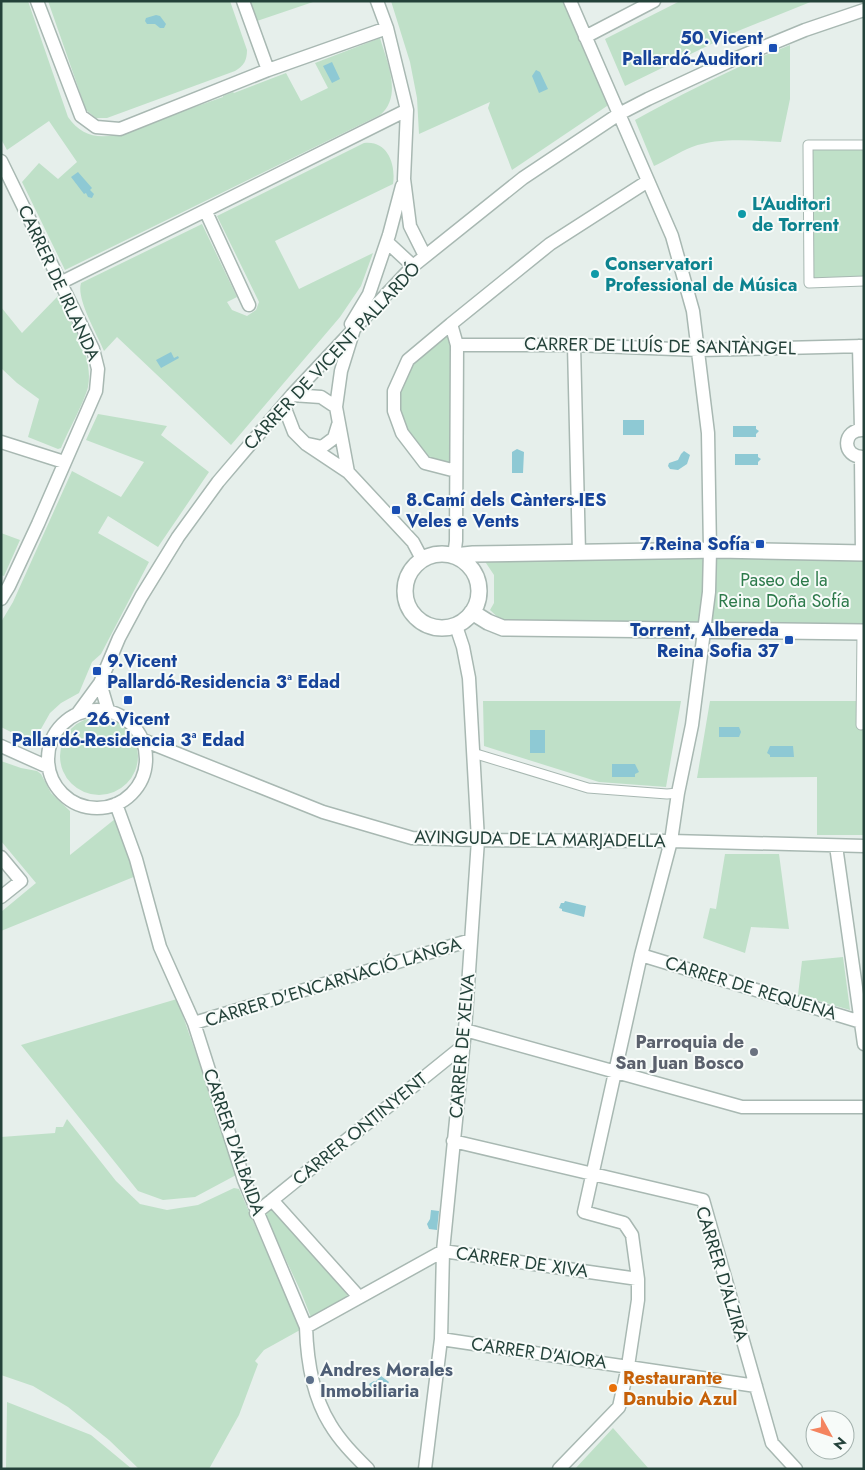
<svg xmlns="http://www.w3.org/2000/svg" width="865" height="1470" font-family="Jost,sans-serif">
  <rect width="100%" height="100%" fill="#e6efeb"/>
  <path fill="#bfe0c8" d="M1 1H28L68 117C80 134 95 139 115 135L223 97V96L233 92 234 93 286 73 301 101 328 88 315 63 380 38C387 62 403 96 380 115L65 270 22 182 39 163 58 179 77 162 49 121 7 150 1 139Z
    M48 1H230L247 50C247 60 244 66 235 71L107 118H96L86 110Z
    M250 1H316L257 21Z
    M391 1H565L609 98 607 106 512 170 488 108 490 102 419 134 417 98 410 62Z
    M680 1H813L738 31 625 86 605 39Z
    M790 45V99L781 142C753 141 720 137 692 147 679 152 667 160 654 166L635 120C686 92 737 66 790 45Z
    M364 143C388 140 396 165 393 184L275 241 299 289 373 253 361 286 340 317 231 445 117 337 104 351C97 334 76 299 81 283L202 224 237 297 227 302 232 310 247 316 256 310 259 302 217 216Z
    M809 147 864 148V278L810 280Z
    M58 296C71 324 94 355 88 387 84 403 68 431 61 448L58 449 28 437 39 399 17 383 1 368V307L22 333Z
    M449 330 453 346V468L427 462 405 433 397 409V391L410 363Z
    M98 414 167 426 161 435 209 472 158 547 108 516 98 533 149 562 101 654 92 662 79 693 61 703 50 713 37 736 28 739 23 738 1 727V622L13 602 72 471 121 497 144 462 86 440Z
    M1 533 20 540 4 576 1 575Z
    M864 551V631L504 623 490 610 494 603V575L484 560Z
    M483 701H681L666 787 599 782 484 746Z
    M710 701H864V835H817V777L697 778Z
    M60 756a39 39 0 1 1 78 0a39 39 0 1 1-78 0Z
    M1 761 21 768 37 771 41 774 51 793 70 811V855L115 819 128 849 136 876 1 931V912L36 883 1 841Z
    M725 854H779L789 929 751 927 745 953 703 938 710 908 716 909Z
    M843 957 850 1010 798 995 802 961Z
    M177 999 238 1174 195 1197 163 1200 138 1191 21 1045Z
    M67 1119 116 1181 140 1204 167 1210 198 1205 234 1188 239 1189 297 1320 300 1330 264 1350 255 1361 258 1364 239 1415 209 1469H139L109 1440 68 1407 33 1386 1 1375V1137L55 1133 56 1127H63Z
    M271 1206 350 1298 312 1320 301 1292 263 1211Z
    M7 1402 91 1435 132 1469H6Z
    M613 1428 649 1469H575Z"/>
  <path fill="#8ec9d4" d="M156 15 160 16 166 24 164 28H160L155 24H147L145 21 146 18Z
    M332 62 340 79 332 83 323 66Z
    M536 70 540 72 548 89 539 93 532 76Z
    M78 172 92 188 90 190 94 194 92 198 88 197 86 193 84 194 71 177Z
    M171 352 174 358 178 356 179 358 161 368 156 360Z
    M623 420H644V435H623Z
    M733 426H756V429L759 431 756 434V437H733Z
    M517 449 524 452 523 473H512V452Z
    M684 451 690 455 687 464 678 470 670 469 668 466 669 463 678 460 681 454Z
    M735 454H758V457L761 459 758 462V465H735Z
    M719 727H739L741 732 739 737H719Z
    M530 730H545V753H530Z
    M770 746H793L794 757H770V755L767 753Z
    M612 764H635L639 772 635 774V777H612Z
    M565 901 586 906 584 917 562 911V909L559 908 561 903H564Z
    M431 1210 439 1211 437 1230 429 1229 427 1224 430 1219Z
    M381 1376 389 1382C385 1388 381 1392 373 1392L369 1384 374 1381 375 1382Z"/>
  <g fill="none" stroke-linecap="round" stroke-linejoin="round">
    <defs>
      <path id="pedestrian" d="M864 145H808L809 283 864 281
        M861 725 862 632
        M473 753 588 788 667 794 678 793"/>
      <path id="minor" d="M37 1 81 116 96 127 120 129 268 70 387 28
        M243 1 268 70
        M377 1 387 28 407 110 404 179 410 226 425 256
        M585 37 654 1
        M1 161 93 349 98 369 96 391 38 524 9 586 1 599
        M206 212 249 305
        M387 242 413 266
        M62 282 407 110
        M351 324 369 294 389 235 402 186
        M451 324 408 360 394 391V411L402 433 425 463 456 471
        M457 345H574L699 350 864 346
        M574 345 579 553
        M859 346 861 429
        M292 395 321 397 336 407
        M284 406 294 432 306 444 348 472 413 542 422 559
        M864 430C842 428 841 458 864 457
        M1 442 64 462
        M308 444 322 447 334 438 338 425
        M861 458 862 553
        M348 472 336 407 341 371 354 329
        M454 556 456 541 457 345 451 324 550 244 648 181
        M100 683 108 710
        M48 759a49 49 0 1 1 98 0a49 49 0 1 1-98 0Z
        M78 713 100 683 119 638 141 597 178 537 218 482 292 395 413 266 523 178 619 114 648 99 732 60 805 30 864 10
        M143 740 323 812 412 838 478 840 671 841 864 846
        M1 746 48 767
        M116 804 136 859 160 947 194 1023 244 1180 306 1327C307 1360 312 1395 330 1424 340 1441 354 1455 368 1469
        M836 846 864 1044
        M1 857 21 881 1 897
        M641 955 861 1022
        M194 1023 471 940
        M465 1030 742 1107H864
        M453 1141 703 1200 772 1443 796 1469
        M272 1200 359 1297
        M256 1213 463 1046
        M306 1327 443 1251 638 1279
        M441 1339 756 1386
        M425 1469 441 1339 443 1251 465 1030 478 840 469 678 463 647 456 626
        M559 1469 619 1407 628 1366 638 1300V1279L632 1235 624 1223 584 1212 641 955 671 841 678 793 692 725 709 592 710 550 708 433 693 311 672 236 570 1"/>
      <path id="tertiary" d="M405 591a37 37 0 1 1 74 0a37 37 0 1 1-74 0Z
        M454 556 473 554 719 550 864 553
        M472 612 488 622 503 628 864 632"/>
    </defs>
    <use href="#pedestrian" stroke="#a8b8b2" stroke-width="11"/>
    <use href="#minor" stroke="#a8b8b2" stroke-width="15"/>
    <use href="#tertiary" stroke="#a8b8b2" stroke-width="18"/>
    <use href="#pedestrian" stroke="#fff" stroke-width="9"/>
    <use href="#minor" stroke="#fff" stroke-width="12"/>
    <use href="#tertiary" stroke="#fff" stroke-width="15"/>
  </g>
  <g fill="#1a4fb4" stroke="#f7fbf9" stroke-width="2">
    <rect x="768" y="43" width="10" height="10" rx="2.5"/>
    <rect x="391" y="505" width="10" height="10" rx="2.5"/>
    <rect x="755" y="539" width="10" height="10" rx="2.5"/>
    <rect x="784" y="635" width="10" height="10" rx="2.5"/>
    <rect x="92" y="666" width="10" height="10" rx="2.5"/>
    <rect x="123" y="695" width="10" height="10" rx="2.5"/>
  </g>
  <g fill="#0f9aa8" stroke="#f7fbf9" stroke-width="2">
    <circle cx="742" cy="214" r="5"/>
    <circle cx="595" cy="274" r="5"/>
  </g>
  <circle fill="#6b7280" stroke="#f7fbf9" stroke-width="2" cx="754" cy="1052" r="5"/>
  <circle fill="#5c6f8a" stroke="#f7fbf9" stroke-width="2" cx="310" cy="1380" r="5"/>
  <circle fill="#e8710a" stroke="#f7fbf9" stroke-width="2" cx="613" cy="1388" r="5"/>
  <g text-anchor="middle" stroke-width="4" stroke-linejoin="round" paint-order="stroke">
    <g font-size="18" font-weight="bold" fill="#164399" stroke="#f7fbf9" text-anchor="end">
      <text x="763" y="44">50.Vicent<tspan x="763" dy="21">Pallardó-Auditori</tspan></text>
      <text x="406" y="506" text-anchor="start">8.Camí dels Cànters-IES<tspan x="406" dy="21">Veles e Vents</tspan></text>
      <text x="750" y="550">7.Reina Sofía</text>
      <text x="779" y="636">Torrent, Albereda<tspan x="779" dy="21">Reina Sofia 37</tspan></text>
      <text x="107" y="667" text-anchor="start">9.Vicent<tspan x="107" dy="21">Pallardó-Residencia 3ª Edad</tspan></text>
      <text x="128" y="725" text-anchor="middle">26.Vicent<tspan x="128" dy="21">Pallardó-Residencia 3ª Edad</tspan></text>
    </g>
    <g font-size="18" font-weight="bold" fill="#0d838f" stroke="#f7fbf9" text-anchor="start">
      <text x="752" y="210">L'Auditori<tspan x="752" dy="21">de Torrent</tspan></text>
      <text x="605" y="270">Conservatori<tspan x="605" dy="21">Professional de Música</tspan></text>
    </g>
    <g font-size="18" fill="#24423a" stroke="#f7fbf9">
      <text transform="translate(59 283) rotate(65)" y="6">CARRER DE IRLANDA</text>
      <text transform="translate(660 346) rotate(1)" y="6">CARRER DE LLUÍS DE SANTÀNGEL</text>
      <text transform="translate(332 356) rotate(-47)" y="6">CARRER DE VICENT PALLARDÓ</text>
      <text transform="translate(540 839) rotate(1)" y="6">AVINGUDA DE LA MARJADELLA</text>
      <text transform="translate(333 982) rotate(-17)" y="6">CARRER D'ENCARNACIÓ LANGA</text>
      <text transform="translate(751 988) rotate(17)" y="6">CARRER DE REQUENA</text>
      <text transform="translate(462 1046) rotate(-85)" y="6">CARRER DE XELVA</text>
      <text transform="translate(360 1129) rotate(-39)" y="6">CARRER ONTINYENT</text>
      <text transform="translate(234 1142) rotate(71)" y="6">CARRER D'ALBAIDA</text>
      <text transform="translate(522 1262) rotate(8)" y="6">CARRER DE XIVA</text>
      <text transform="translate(722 1274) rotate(73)" y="6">CARRER D'ALZIRA</text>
      <text transform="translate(539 1353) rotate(8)" y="6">CARRER D'AIORA</text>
    </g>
    <g font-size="18" fill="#2d7a4b" stroke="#f7fbf9">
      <text x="784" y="586">Paseo de la<tspan x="784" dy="21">Reina Doña Sofía</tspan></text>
    </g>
    <g font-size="18" font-weight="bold" fill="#5b616d" stroke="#f7fbf9" text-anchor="end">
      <text x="744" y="1048">Parroquia de<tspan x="744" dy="21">San Juan Bosco</tspan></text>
    </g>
    <g font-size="18" font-weight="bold" fill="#4e5e75" stroke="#f7fbf9" text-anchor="start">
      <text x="320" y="1376">Andres Morales<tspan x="320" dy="21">Inmobiliaria</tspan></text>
    </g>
    <g font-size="18" font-weight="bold" fill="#c56008" stroke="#f7fbf9" text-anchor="start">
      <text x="623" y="1384">Restaurante<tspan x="623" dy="21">Danubio Azul</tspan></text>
    </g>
  </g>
  <rect width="865" height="1470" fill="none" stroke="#24423a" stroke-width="5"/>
  <g transform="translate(830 1435) rotate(130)"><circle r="24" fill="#f7fbf9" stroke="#a3b1ad"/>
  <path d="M0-4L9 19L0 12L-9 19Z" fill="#f4845f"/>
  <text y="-8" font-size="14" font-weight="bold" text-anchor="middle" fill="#24423a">N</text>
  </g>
</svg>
